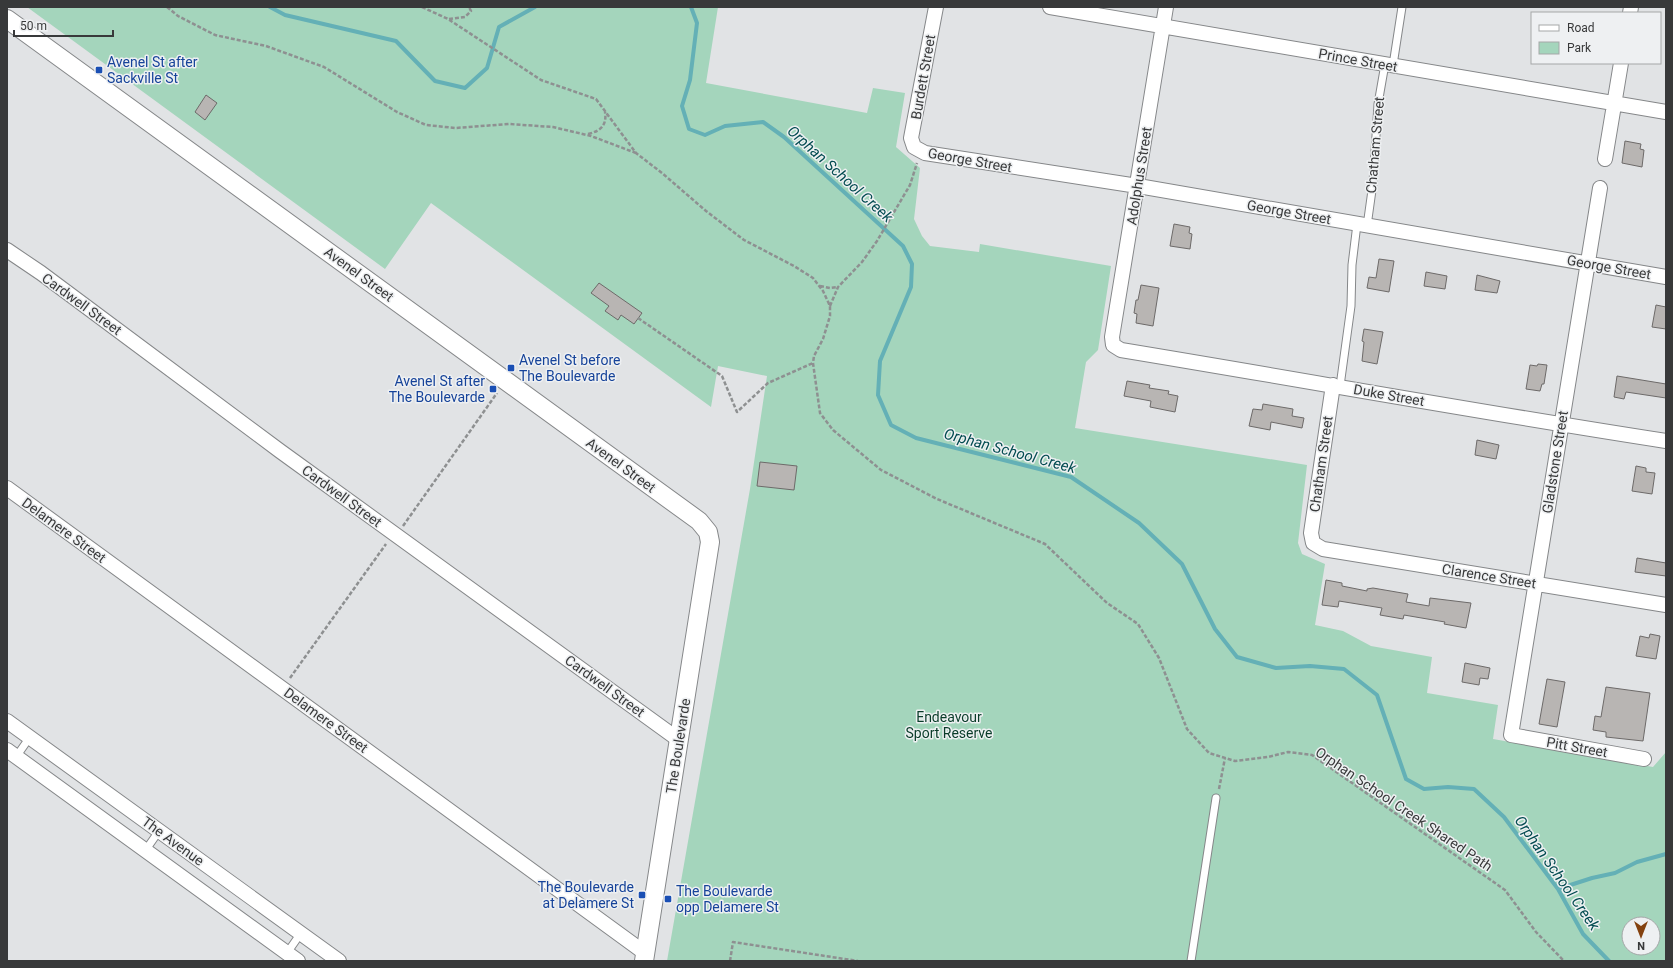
<svg xmlns="http://www.w3.org/2000/svg" width="1673" height="968" font-family="Roboto,sans-serif">
  <rect width="100%" height="100%" fill="#e1e3e5"/>
  <path fill="#a4d5bc" fill-rule="evenodd" d="M27 7H718L706 83 867 113 873 88 905 93 896 147 920 168 914 219 922 236 930 246 979 252 980 244 1111 266 1098 350 1086 362 1075 428 1307 465 1298 543 1302 554 1325 564 1315 625 1343 631 1371 646 1432 657 1427 693 1498 705 1493 739 1653 767 1666 752V961H667L750 489 767 376 718 366 711 407 431 203 385 269ZM1629 924H1653V948H1629Z"/>
  <g fill="none" stroke-linecap="round" stroke-linejoin="round">
    <path stroke="#64b0b6" stroke-width="4" d="M270 7 285 15 396 41 435 81 465 88 487 68 499 27 535 7
      M691 7 697 23 690 80 682 106 689 129 705 135 725 126 763 122 784 137 903 246 912 264 911 287 880 361 878 395 891 425 916 438 1071 477 1139 523 1182 564 1215 629 1237 657 1276 668 1310 666 1344 669 1377 695 1406 779 1424 789 1448 787 1474 789 1504 817 1558 889 1583 934 1609 961
      M1558 889 1592 878 1615 873 1637 862 1666 854"/>
  </g>
  <path fill="#b8b5b3" stroke="#6d6a69" d="M206 95 217 103 205 120 195 112Z
    M1625 141 1641 144 1640 149 1644 150 1642 167 1622 163Z
    M1174 224 1190 227 1189 233 1192 234 1190 249 1170 246Z
    M1379 259 1394 261 1389 292 1367 288 1369 277 1376 278Z
    M1426 272 1447 276 1445 289 1424 286Z
    M1477 275 1500 281 1497 293 1475 290Z
    M599 283 642 313 634 324 621 315 618 320 605 311 609 306 591 293Z
    M1141 285 1159 288 1153 326 1136 323 1137 314 1134 313 1136 300H1138Z
    M1656 305 1666 307V329L1652 327Z
    M1364 329 1383 332 1377 364 1362 361 1364 342 1362 341Z
    M1538 364 1547 365 1544 384H1542L1540 391 1526 389 1530 365 1537 366Z
    M1617 376 1666 384V398L1626 392 1624 399 1614 397Z
    M1127 381 1150 385 1149 388 1169 391 1168 394 1178 396 1175 412 1150 407 1151 401 1124 396Z
    M1263 404 1293 409 1292 416 1304 418 1302 428 1271 422 1270 430 1249 426 1253 409 1262 410Z
    M1477 440 1499 445 1496 459 1475 455Z
    M760 462 797 466 794 490 757 486Z
    M1636 466 1646 468V472L1655 473 1652 494 1632 491Z
    M1637 558 1666 563V576L1635 572Z
    M1326 580 1342 583V586L1367 591V589L1373 588 1408 594 1406 602 1429 606 1430 598 1471 603 1466 628 1444 624 1445 622 1404 615 1403 619 1380 615 1382 608 1339 601 1338 607 1322 605Z
    M1650 634 1660 636 1656 659 1636 656 1640 636 1649 638Z
    M1465 663 1490 668 1488 679 1480 678 1479 685 1462 682Z
    M1547 679 1565 682 1557 727 1539 724Z
    M1606 687 1650 693 1643 741 1606 737V732L1593 730 1595 716 1601 717Z"/>
  <g fill="none" stroke-linecap="round" stroke-linejoin="round">
    <defs>
      <path id="service" d="M1393 65 1402 7
        M1367 226 1373 183 1378 104 1385 64
        M1340 386 1351 306 1352 265 1357 224
        M16 757 30 737
        M145 851 159 831
        M287 953 301 933
        M1191 961 1216 798"/>
      <path id="minor" d="M936 7 911 138 914 147 925 153 1144 187 1666 277
        M1050 7 1666 112
        M1166 7 1112 337 1113 345 1121 350C1303 380 1484 413 1666 441
        M1630 13 1631 7
        M1605 159 1621 63
        M1600 188 1511 735 1644 759
        M7 250 41 273 280 451 679 740
        M1333 385 1311 533 1313 543 1323 549 1666 605
        M7 488 645 953
        M7 721 339 961
        M7 750 298 961"/>
      <path id="tertiary" d="M7 19 699 521 708 532 710 542 644 961"/>
    </defs>
    <use href="#service" stroke="#858789" stroke-width="9"/>
    <use href="#minor" stroke="#858789" stroke-width="16"/>
    <use href="#tertiary" stroke="#858789" stroke-width="20"/>
    <path stroke="#8e9091" stroke-width="2.5" stroke-dasharray="4 2" stroke-linecap="butt" d="M167 7 178 16 215 35 266 46 324 67 397 112 426 125 455 128 509 124 553 127 591 136 636 153
      M422 7 448 19 541 80 596 99 636 153 662 173 706 211 744 240 794 266 813 278 823 291 830 306V316L823 339 814 356 813 363 820 413 833 430 881 470 937 499 1045 544 1107 603 1138 624 1159 658 1187 729 1209 753 1235 761 1268 757 1288 752 1312 755 1505 890 1536 932 1564 961
      M449 19 465 17 471 11 469 7
      M588 134C601 131 607 125 605 112
      M820 286 830 288 838 287
      M830 306 838 287 862 262 877 241 910 185 917 163
      M638 318 722 376 737 412 768 383 813 363
      M403 526 497 393
      M290 678 386 544
      M1219 789 1225 758
      M730 961 733 942 858 961"/>
    <use href="#service" stroke="#fff" stroke-width="7"/>
    <use href="#minor" stroke="#fff" stroke-width="14"/>
    <use href="#tertiary" stroke="#fff" stroke-width="18"/>
  </g>
  <g fill="#1a4fb4" stroke="#eef0f2" stroke-width="1.5">
    <rect x="95" y="66" width="8" height="8" rx="2"/>
    <rect x="507" y="364" width="8" height="8" rx="2"/>
    <rect x="489" y="385" width="8" height="8" rx="2"/>
    <rect x="638" y="891" width="8" height="8" rx="2"/>
    <rect x="664" y="895" width="8" height="8" rx="2"/>
  </g>
  <g text-anchor="middle" stroke-width="3" stroke-linejoin="round" paint-order="stroke">
    <g font-size="14" fill="#38393a" stroke="#eef0f2">
      <text transform="translate(1358 60) rotate(10)" y="5">Prince Street</text>
      <text transform="translate(923 77) rotate(-80)" y="5">Burdett Street</text>
      <text transform="translate(1375 145) rotate(-85)" y="5">Chatham Street</text>
      <text transform="translate(970 160) rotate(10)" y="5">George Street</text>
      <text transform="translate(1139 176) rotate(-81)" y="5">Adolphus Street</text>
      <text transform="translate(1289 212) rotate(10)" y="5">George Street</text>
      <text transform="translate(1609 267) rotate(10)" y="5">George Street</text>
      <text transform="translate(359 274) rotate(36)" y="5">Avenel Street</text>
      <text transform="translate(82 304) rotate(36)" y="5">Cardwell Street</text>
      <text transform="translate(1389 395) rotate(10)" y="5">Duke Street</text>
      <text transform="translate(1555 462) rotate(-81)" y="5">Gladstone Street</text>
      <text transform="translate(1321 464) rotate(-82)" y="5">Chatham Street</text>
      <text transform="translate(621 465) rotate(36)" y="5">Avenel Street</text>
      <text transform="translate(342 496) rotate(36)" y="5">Cardwell Street</text>
      <text transform="translate(64 530) rotate(36)" y="5">Delamere Street</text>
      <text transform="translate(1489 576) rotate(9)" y="5">Clarence Street</text>
      <text transform="translate(605 686) rotate(36)" y="5">Cardwell Street</text>
      <text transform="translate(326 720) rotate(36)" y="5">Delamere Street</text>
      <text transform="translate(678 746) rotate(-81)" y="5">The Boulevarde</text>
      <text transform="translate(1577 747) rotate(10)" y="5">Pitt Street</text>
      <text transform="translate(1404 809) rotate(34)" y="5">Orphan School Creek Shared Path</text>
      <text transform="translate(173 841) rotate(36)" y="5">The Avenue</text>
    </g>
    <g font-size="14" fill="#164399" stroke="#eef0f2" text-anchor="start">
      <text x="107" y="67">Avenel St after<tspan x="107" dy="16">Sackville St</tspan></text>
      <text x="519" y="365">Avenel St before<tspan x="519" dy="16">The Boulevarde</tspan></text>
      <text x="485" y="386" text-anchor="end">Avenel St after<tspan x="485" dy="16">The Boulevarde</tspan></text>
      <text x="634" y="892" text-anchor="end">The Boulevarde<tspan x="634" dy="16">at Delamere St</tspan></text>
      <text x="676" y="896">The Boulevarde<tspan x="676" dy="16">opp Delamere St</tspan></text>
    </g>
    <g font-size="14" fill="#093c29" stroke="#eef0f2">
      <text x="949" y="722">Endeavour<tspan x="949" dy="16">Sport Reserve</tspan></text>
    </g>
    <g font-size="15" font-style="italic" fill="#034c51" stroke="#eef0f2">
      <text transform="translate(840 174) rotate(42)" y="5">Orphan School Creek</text>
      <text transform="translate(1010 451) rotate(15)" y="5">Orphan School Creek</text>
      <text transform="translate(1557 873) rotate(55)" y="5">Orphan School Creek</text>
    </g>
  </g>
  <rect width="1673" height="968" fill="none" stroke="#38393a" stroke-width="16"/>
  <rect x="1531" y="12" width="130" height="52" fill="#eef0f2" stroke="#a5a7a8"/>
  <rect x="1539" y="25" width="20" height="6" fill="#ffffff" stroke="#a5a7a8"/>
  <text x="1567" y="32" font-size="12" fill="#38393a">Road</text>
  <rect x="1539" y="42" width="20" height="12" fill="#a4d5bc" stroke="#a5a7a8"/>
  <text x="1567" y="52" font-size="12" fill="#38393a">Park</text>
  <g transform="translate(1641 936) rotate(180)"><circle r="19" fill="#eef0f2" stroke="#a5a7a8"/>
  <path d="M0-3L7 15L0 10L-7 15Z" fill="#844210"/>
  <text y="-6" font-size="11" font-weight="bold" text-anchor="middle" fill="#38393a">N</text>
  </g>
  <path d="M14 30v6h99v-6" fill="none" stroke="#38393a" stroke-width="2"/>
  <text x="20" y="30" font-size="12" fill="#38393a" stroke="#eef0f2" stroke-width="3" paint-order="stroke">50 m</text>
</svg>
